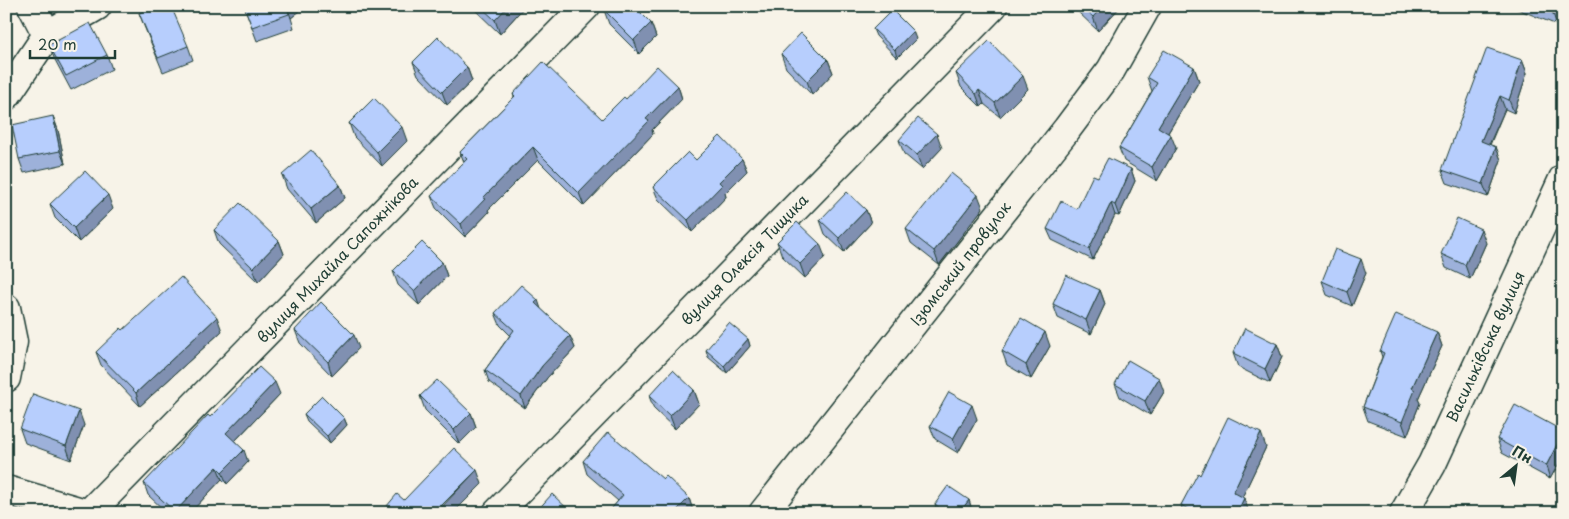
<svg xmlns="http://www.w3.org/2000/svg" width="1569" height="519" font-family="'Playpen Sans',sans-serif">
  <rect width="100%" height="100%" fill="#f7f3e8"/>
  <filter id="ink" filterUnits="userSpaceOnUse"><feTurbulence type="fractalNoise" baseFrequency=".02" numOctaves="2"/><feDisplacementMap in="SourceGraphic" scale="10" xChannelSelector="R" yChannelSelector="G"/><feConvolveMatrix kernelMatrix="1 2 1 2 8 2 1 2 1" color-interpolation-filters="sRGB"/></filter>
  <g filter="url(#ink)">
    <path fill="#e4e8ee" d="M6 504 37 513H6Z"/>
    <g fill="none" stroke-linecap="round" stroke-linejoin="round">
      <defs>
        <path id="street" d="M32 6 47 35
          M6 96 47 35 97 6
          M6 308 13 342 6 378
          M6 490 85 513
          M89 513 586 6
          M497 513 993 6
          M763 513 1067 129 1111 70 1147 6
          M1404 513 1432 464 1563 179"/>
      </defs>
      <use href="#street" stroke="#1f3d34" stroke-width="31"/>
      <use href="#street" stroke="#f7f3e8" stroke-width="28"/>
    </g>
    <path fill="#9db1da" stroke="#1f3d34" d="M244 6H306L291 18 294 28 257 41Z
      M471 6H525L500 34Z
      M1075 6H1119L1120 7 1098 31 1077 11Z
      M1510 6H1563L1557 25Z
      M604 10 651 23 656 37 639 54 609 24Z
      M139 13 188 46 193 60 163 72 144 26Z
      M873 29 916 39 897 58 876 36Z
      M49 45 107 55 112 69 71 90 54 58Z
      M781 54 828 60 833 73 812 95 786 68Z
      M1522 60 1527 73 1514 113 1505 109 1490 145 1496 147 1501 160 1488 197 1447 183 1442 170Z
      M413 62 467 67 472 81 447 105 418 75Z
      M1194 67 1199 81 1168 133 1176 148 1157 181 1124 161 1119 148 1152 91 1147 77Z
      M956 73 1028 89 1000 117 984 104 981 107 961 87Z
      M678 86 682 99 652 130 653 134 584 206 538 160 488 210 489 212 465 237 436 208 431 196 464 162 460 152 514 97 513 94 602 119 626 99Z
      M53 116 58 130 65 164 24 173 19 159Z
      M349 123 407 141 382 166 354 137Z
      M899 140 942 148 922 169 904 154Z
      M742 159 747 171 725 193 726 197 692 232 658 199 653 187 696 160Z
      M1131 169 1135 181 1119 216 1115 215 1093 260 1052 240 1047 229 1077 209 1098 177Z
      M282 175 340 185 345 198 316 223 287 189Z
      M50 204 113 209 79 242 55 218Z
      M983 208 939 265 911 243 906 229Z
      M866 210 871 223 844 252 825 234 820 220Z
      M214 230 279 241 284 254 258 282 219 244Z
      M777 242 825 257 805 278 782 256Z
      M1486 243 1470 279 1446 268 1441 254Z
      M442 262 447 276 419 305 398 285 393 271Z
      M1366 273 1352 306 1327 295 1322 281Z
      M1100 290 1105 304 1091 334 1058 318 1053 304Z
      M541 309 570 336 575 348 547 378 525 408 489 382 485 370 510 335 500 325 495 313Z
      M295 330 359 348 332 376 300 343Z
      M222 331 140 406 101 365 96 352Z
      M1437 332 1442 346 1418 399 1420 403 1407 436 1368 421 1363 407 1382 357 1380 351Z
      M748 339 750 346 727 373 708 357 706 350Z
      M1277 344 1282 357 1270 383 1238 367 1233 353Z
      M1050 346 1031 379 1007 365 1002 351Z
      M1115 384 1164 392 1150 415 1120 397Z
      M694 390 699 404 675 429 654 409 649 396Z
      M280 394 235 441 248 462 227 484 222 479 190 513H167L148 495 144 483 210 417Z
      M420 396 471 413 476 427 459 444 425 410Z
      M304 414 344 418 347 425 330 443 307 421Z
      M977 419 958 453 935 439 930 426Z
      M84 425 71 460 25 443 20 429Z
      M1563 433V456L1550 479 1502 453 1497 439Z
      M1266 447 1242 497 1249 512V513H1183L1181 505 1200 475Z
      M583 461 663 479 689 498 693 511 691 513H608L618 501 587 474Z
      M969 500 971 507 967 513H939L937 512 935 504Z"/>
    <path fill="#8090b1" stroke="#1f3d34" d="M287 6H306L291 18Z
      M508 6H525L500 34 495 20Z
      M1103 6H1119L1120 7 1098 31 1093 17Z
      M1554 6H1563V10L1557 25 1552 11Z
      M651 23 656 37 639 54 634 40Z
      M913 31 916 39 897 58 895 50Z
      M828 60 833 73 812 95 807 81Z
      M1522 60 1527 73 1514 113 1509 100Z
      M467 67 472 81 447 105 442 92Z
      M1194 67 1199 81 1163 141 1158 127Z
      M1023 76 1028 89 1000 117 995 103Z
      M678 86 682 99 652 130 653 134 584 206 579 193 646 119Z
      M979 90 984 104 981 107 976 94Z
      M1500 96 1505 109 1485 154 1481 141Z
      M53 116 58 130 65 164 60 151Z
      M402 127 407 141 382 166 377 152Z
      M937 134 942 148 922 169 917 155Z
      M1171 135 1176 148 1157 181 1152 167Z
      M533 147 538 160 488 210 489 212 465 237 461 224 483 198Z
      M1496 147 1501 160 1488 197 1483 184Z
      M742 159 747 171 725 193 726 197 692 232 688 220 719 182Z
      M1131 169 1135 181 1119 216 1115 205Z
      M340 185 345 198 316 223 311 209Z
      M108 195 113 209 79 242 74 228Z
      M978 195 983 208 939 265 934 251Z
      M1111 203 1115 215 1093 260 1089 249Z
      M866 210 871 223 844 252 839 238Z
      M1481 229 1486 243 1470 279 1465 265Z
      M279 241 284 254 258 282 253 268Z
      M820 244 825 257 805 278 800 264Z
      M1361 259 1366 273 1352 306 1347 292Z
      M442 262 447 276 419 305 414 291Z
      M1100 290 1105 304 1091 334 1086 320Z
      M538 300 542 312 535 303Z
      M217 317 222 331 140 406 136 393Z
      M1045 332 1050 346 1031 379 1026 365Z
      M1437 332 1442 346 1418 399 1420 403 1407 436 1402 422 1412 388Z
      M354 335 359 348 332 376 328 362Z
      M570 336 575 348 547 378 525 408 521 396 542 366Z
      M748 339 750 346 727 373 724 366Z
      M1277 344 1282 357 1270 383 1265 369Z
      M1159 378 1164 392 1150 415 1145 401Z
      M275 382 280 394 231 445 226 433Z
      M694 390 699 404 675 429 670 416Z
      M972 405 977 419 958 453 953 439Z
      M79 411 84 425 71 460 66 446Z
      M471 413 476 427 459 444 454 430Z
      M344 418 347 425 330 443 327 436Z
      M1261 433 1266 447 1238 506 1233 492Z
      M1563 433V456L1550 479 1546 466Z
      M244 450 248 462 227 484 222 472Z
      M217 467 222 479 190 513H176L175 512Z
      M477 470 482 484 453 513H436Z
      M689 498 693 511 691 513H674Z
      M1244 498 1249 512V513H1237Z
      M969 500 971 507 967 513H959Z
      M653 507 655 513H647Z"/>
    <path fill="#b7cefd" stroke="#1f3d34" d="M154 6H171L188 46 158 58 139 13Z
      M244 6H287L289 14 252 27Z
      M480 6H508L495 20Z
      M608 6H634L651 23 634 40 604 10Z
      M1081 6H1103L1093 17Z
      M1539 6H1554L1552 11Z
      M892 10 913 31 895 50 873 29Z
      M90 23 107 55 66 76 49 45Z
      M801 33 828 60 807 81 781 54Z
      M438 37 467 67 442 92 413 62Z
      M989 41 1023 76 995 103 979 90 976 94 956 73Z
      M1487 48 1522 60 1509 100 1500 96 1481 141 1496 147 1483 184 1442 170Z
      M1164 50 1194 67 1158 127 1171 135 1152 167 1119 148 1157 83 1147 77Z
      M543 62 602 119 624 97 626 99 657 66 678 86 646 119 649 121 579 193 533 147 483 198 485 199 461 224 431 196 467 159 460 152 515 96 513 94Z
      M374 98 402 127 377 152 349 123Z
      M53 116 60 151 19 159 12 125Z
      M918 118 937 134 917 155 899 140Z
      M720 136 742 159 719 182 722 185 688 220 653 187 688 152 696 160Z
      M311 150 340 185 311 209 282 175Z
      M1108 158 1131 169 1115 205 1111 203 1089 249 1047 229 1061 201 1077 209 1093 175 1098 177Z
      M85 171 108 195 74 228 50 204Z
      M951 173 978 195 934 251 906 229Z
      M847 192 866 210 839 238 820 220Z
      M240 203 279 241 253 268 214 230Z
      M1457 218 1481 229 1465 265 1441 254Z
      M797 222 820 244 800 264 777 242Z
      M422 242 442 262 414 291 393 271Z
      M1335 249 1361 259 1347 292 1322 281Z
      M1066 275 1100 290 1086 320 1053 304Z
      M181 277 217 317 136 393 96 352 121 328 123 330Z
      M521 285 538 300 535 303 570 336 542 366 521 396 485 370 514 330 495 313Z
      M321 302 354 335 328 362 295 330Z
      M1396 314 1437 332 1412 388 1415 390 1402 422 1363 407 1384 353 1380 351Z
      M1021 318 1045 332 1026 365 1002 351Z
      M729 323 748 339 724 366 706 350Z
      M1245 328 1277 344 1265 369 1233 353Z
      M1128 360 1159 378 1145 401 1115 384Z
      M259 367 275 382 226 433 244 450 222 472 217 467 175 512 144 483 208 415 210 417Z
      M673 370 694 390 670 416 649 396Z
      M437 380 471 413 454 430 420 396Z
      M949 392 972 405 953 439 930 426Z
      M33 394 79 411 66 446 20 429Z
      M322 396 344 418 327 436 304 414Z
      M1515 405 1563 431V433L1546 466 1497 439Z
      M1228 417 1261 433 1233 492 1244 498 1237 513H1195L1181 505 1198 473 1200 475Z
      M608 432 663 479 666 476 689 498 674 513H659L653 507 647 513H608L623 495 583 461Z
      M454 448 477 470 435 512 434 511 433 513H381L397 494 404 500Z
      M948 486 969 500 959 513H946L935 504Z
      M552 494 572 513H535Z"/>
  </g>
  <g text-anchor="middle" stroke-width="4.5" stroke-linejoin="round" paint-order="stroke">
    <g font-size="15" fill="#1f3d34" stroke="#f7f3e8">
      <text transform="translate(338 260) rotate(-46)" y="5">вулиця Михайла Сапожнікова</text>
      <text transform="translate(745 260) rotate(-46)" y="5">вулиця Олексія Тищика</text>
      <text transform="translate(961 264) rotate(-52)" y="5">Ізюмський провулок</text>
      <text transform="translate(1486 347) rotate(-65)" y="5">Васильківська вулиця</text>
    </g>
  </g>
  <rect width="1569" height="519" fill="none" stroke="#f7f3e8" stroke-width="25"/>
  <rect x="12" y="12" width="1544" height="494" fill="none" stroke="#1f3d34" stroke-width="2" filter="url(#ink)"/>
  <g transform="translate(1516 466) rotate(29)" stroke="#f7f3e8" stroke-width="4" paint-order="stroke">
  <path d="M0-4L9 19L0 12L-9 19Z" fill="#1f3d34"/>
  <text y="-8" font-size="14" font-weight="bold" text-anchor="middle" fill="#1f3d34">Пн</text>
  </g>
  <path d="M30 50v8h85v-8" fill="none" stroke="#1f3d34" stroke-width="2.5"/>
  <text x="38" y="50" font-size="15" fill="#1f3d34" stroke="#f7f3e8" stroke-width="4" paint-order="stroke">20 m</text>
</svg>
